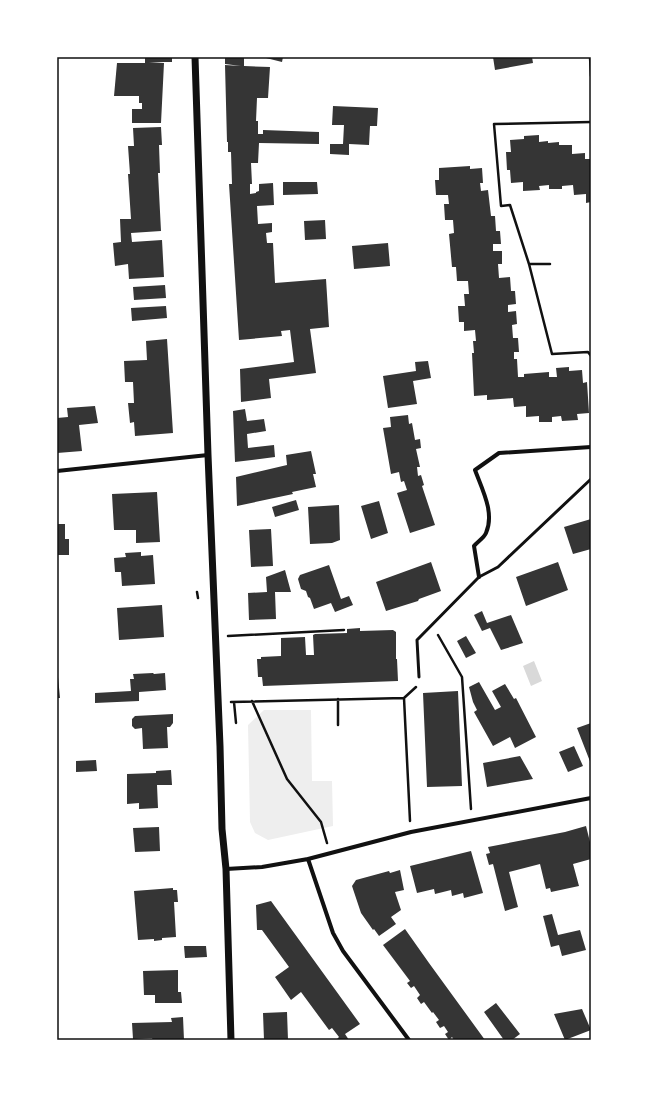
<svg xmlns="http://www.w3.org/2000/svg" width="648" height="1097" font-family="'Exo 2',sans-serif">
  <rect width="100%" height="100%" fill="#fff"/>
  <path fill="#eee" d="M264 710H311L312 781H332L333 826 268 840 255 833 250 822 248 725Z"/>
  <path fill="#d9d9d9" d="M534 661 542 681 531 686 523 666Z"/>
  <path fill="#353535" d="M145 57H172V62H149L164 63 161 123H132V109H142V103H139V96H114L117 63H145Z
    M225 57H244V66L270 67 268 98H257L256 121H258V134H263V130L319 132V144L259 143 258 163H251L252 184H250V194L256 193V192L259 191V184L273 183 274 205 257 206 258 224 272 223V232L266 233 267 243H273L275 283 326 279 329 327 310 329 316 373 269 379 271 398 241 402 240 369 294 362 290 330 281 331 282 336 239 340 229 184H232L231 152H228V142H227L225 65 241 66 225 64Z
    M262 57H283L282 62Z
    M493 57H532L533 63 495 70Z
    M333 106 378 108 377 126H370L369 145 349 144V155L330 154V144H343L344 125H332Z
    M161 127 162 145H159L160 173H158L161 231 131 233 132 242 162 240 164 277 129 279 128 264 115 266 113 243 121 242 120 219H131L128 174H130L128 146H134L133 128Z
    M539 135V142L548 141V143L559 142V145H572V154L585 153V159H591V202L586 203V194L574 195 573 185 562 186V189H549V185L539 186 540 190 523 191V182L511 183 510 170H507L506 152H511L510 140 524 139V136Z
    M470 166V169L482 168 483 183H480L481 191 488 190 491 216H495L496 231H500L501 244H493V251H502V264H498L499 278 510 277 511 291H515L516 304 508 305V312L516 311 517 324 512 325 513 338H518L519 352H514V359H517L518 377H524V374L549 372V377H557L556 368 569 367V371L582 370 583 383 587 382 589 413 577 414 578 420 562 421 561 416 552 417V422H539V416L526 417V406L514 407 513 398 487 400V395L474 396 472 353H474L473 341H476L475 330 464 331V322H459L458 306H465L464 294H469L468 281H457L456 267H452L449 234 454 233 453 220H445L444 204H449L448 195H436L435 180H439V168Z
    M283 182H317L318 194 283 195Z
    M325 220 326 239 305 240 304 221Z
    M388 243 390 266 354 269 352 246Z
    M165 285 166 298 134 300 133 287Z
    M166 306 167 318 132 321 131 308Z
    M167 339 173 433 135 436 134 422 130 423 128 403H134L133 382H125L124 361 147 360 146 341Z
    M428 361 431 378 413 381 417 404 388 408 383 376 416 371 415 362Z
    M95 406 98 423 79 425 82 451 57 453V418L68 417 67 408Z
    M245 409 247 421 264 419 266 431 247 434 248 448 274 445 275 457 235 462 233 411Z
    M408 415 409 424 412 423 415 440 420 439 421 448 416 449 420 467H417L418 476 421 475 424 485 422 486 435 525 410 533 397 493 407 490 404 481 401 482 399 472 391 474 383 428 391 427 390 417Z
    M311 451 316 474H313L316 487 292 492 293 494 237 506 236 477 287 465 286 455Z
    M157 492 160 542 136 543V530H114L112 494Z
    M296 500 299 510 275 517 272 507Z
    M379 501 388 533 371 539 361 506Z
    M339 505 340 540 332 543 310 544 308 507Z
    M591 519V549L573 554 564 527Z
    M57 524H65V539H69V555H57Z
    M271 529 273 566 251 567 249 530Z
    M141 552V556L153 555 155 584 122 586 121 572H115L114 558 126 557 125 553Z
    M431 562 441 591 419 599 418 601 386 611 376 582Z
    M558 562 568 590 526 606 516 577Z
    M329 565 341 599 349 596 353 605 335 612 331 603 314 609 310 598 308 597 306 591 301 589 298 579 300 575Z
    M285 570 291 592H275L276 619 249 620 248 593 267 592 266 577Z
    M162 605 164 637 119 640 117 608Z
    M482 611 487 623 511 615 523 643 501 650 490 628 482 631 474 615Z
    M360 628V631L393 630 396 632V659H397L398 681 263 686 262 677H258L257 659H261V657L281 656V638L305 637 306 655H314L313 635 315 634 347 633V629Z
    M466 636 476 653 466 658 457 641Z
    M153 673 154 674 165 673 166 690 139 692V701L95 703V693L131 691 130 679H134L133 674Z
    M57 677H58L60 698H57Z
    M479 682 495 710 501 707 492 691 505 684 514 699 516 698 536 737 515 748 510 737 493 746 474 712 477 710 473 702 469 687Z
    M458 691 462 786 427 787 423 693Z
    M173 714V723L170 727H167L168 748 143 749 142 728 135 729 132 726V719L135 716Z
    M591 723V764L577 728Z
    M574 746 583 766 568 772 559 752Z
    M520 756 533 779 487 787 483 763Z
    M96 760 97 771 76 772V761Z
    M171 770 172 785H157L158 808 139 809V803L127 804V774L156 773V771Z
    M586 826 591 846V859L573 864 579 886 551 892 550 888 546 889 540 864 509 872 518 907 505 911 493 864 489 865 486 854 490 853 488 847 565 832Z
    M159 827 160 851 135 852 133 828Z
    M471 851 483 893 464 898 463 893 452 896 451 890 435 894 434 889 417 893 410 866Z
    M400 870 404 890 395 892 401 910 391 917 396 924 379 936 374 929 373 930 361 913 352 886 356 880 389 871 390 873Z
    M173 888V890H177L178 902H174L176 937 162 938V940L154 941V939L138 940 134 891Z
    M271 901 360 1024 345 1034 349 1040H336L339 1037 332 1028 329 1030 301 992 291 1000 275 977 289 967 262 930H257L256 905Z
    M552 914 558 935 580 930 586 950 562 956 559 945 551 947 543 916Z
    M405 929 429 963 485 1040H454L452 1037 449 1040 445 1034 448 1032 444 1026 440 1028 436 1022 439 1020 433 1012 432 1013 424 1002 421 1004 417 998 420 995 414 986 411 988 407 983 410 981 383 945Z
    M184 946H206L207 957 185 958Z
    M178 970V992H181L182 1003H155V995H144L143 971Z
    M496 1003 520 1034 512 1040H504L484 1012Z
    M582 1009 591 1030 565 1040 554 1014Z
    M287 1012 288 1040H264L263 1013Z
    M183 1017 184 1040H153L152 1038 133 1039 132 1023 172 1022 171 1018Z"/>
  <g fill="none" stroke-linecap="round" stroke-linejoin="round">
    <path stroke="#111" stroke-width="2.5" d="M590 57 591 76
      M591 122 494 124 501 206 510 205 529 264 552 354 588 352 591 356
      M529 264H550
      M197 592 198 598
      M438 635 462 677 471 809
      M228 636 344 630
      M338 699V725
      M252 701 287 779 321 822 327 843
      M231 702 404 698
      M234 702 236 723
      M410 821 404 698 416 687"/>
    <path stroke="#111" stroke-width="3" d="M419 677 417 640 479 577 498 567 591 479"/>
    <path stroke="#111" stroke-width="4" d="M57 471 208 455
      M479 577 474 546C477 542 484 538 486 533 495 513 482 489 475 470L499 453 591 447
      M308 859 333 933 343 951 409 1040
      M226 869 262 867 308 859 411 832 591 798"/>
    <path stroke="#111" stroke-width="7" d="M195 57 208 455 220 746 222 829 226 869 231 1040"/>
  </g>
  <rect width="648" height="1097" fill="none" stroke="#ffffff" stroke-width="116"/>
  <rect x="58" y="58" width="532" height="981" fill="none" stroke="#111" stroke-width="1.5"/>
</svg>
